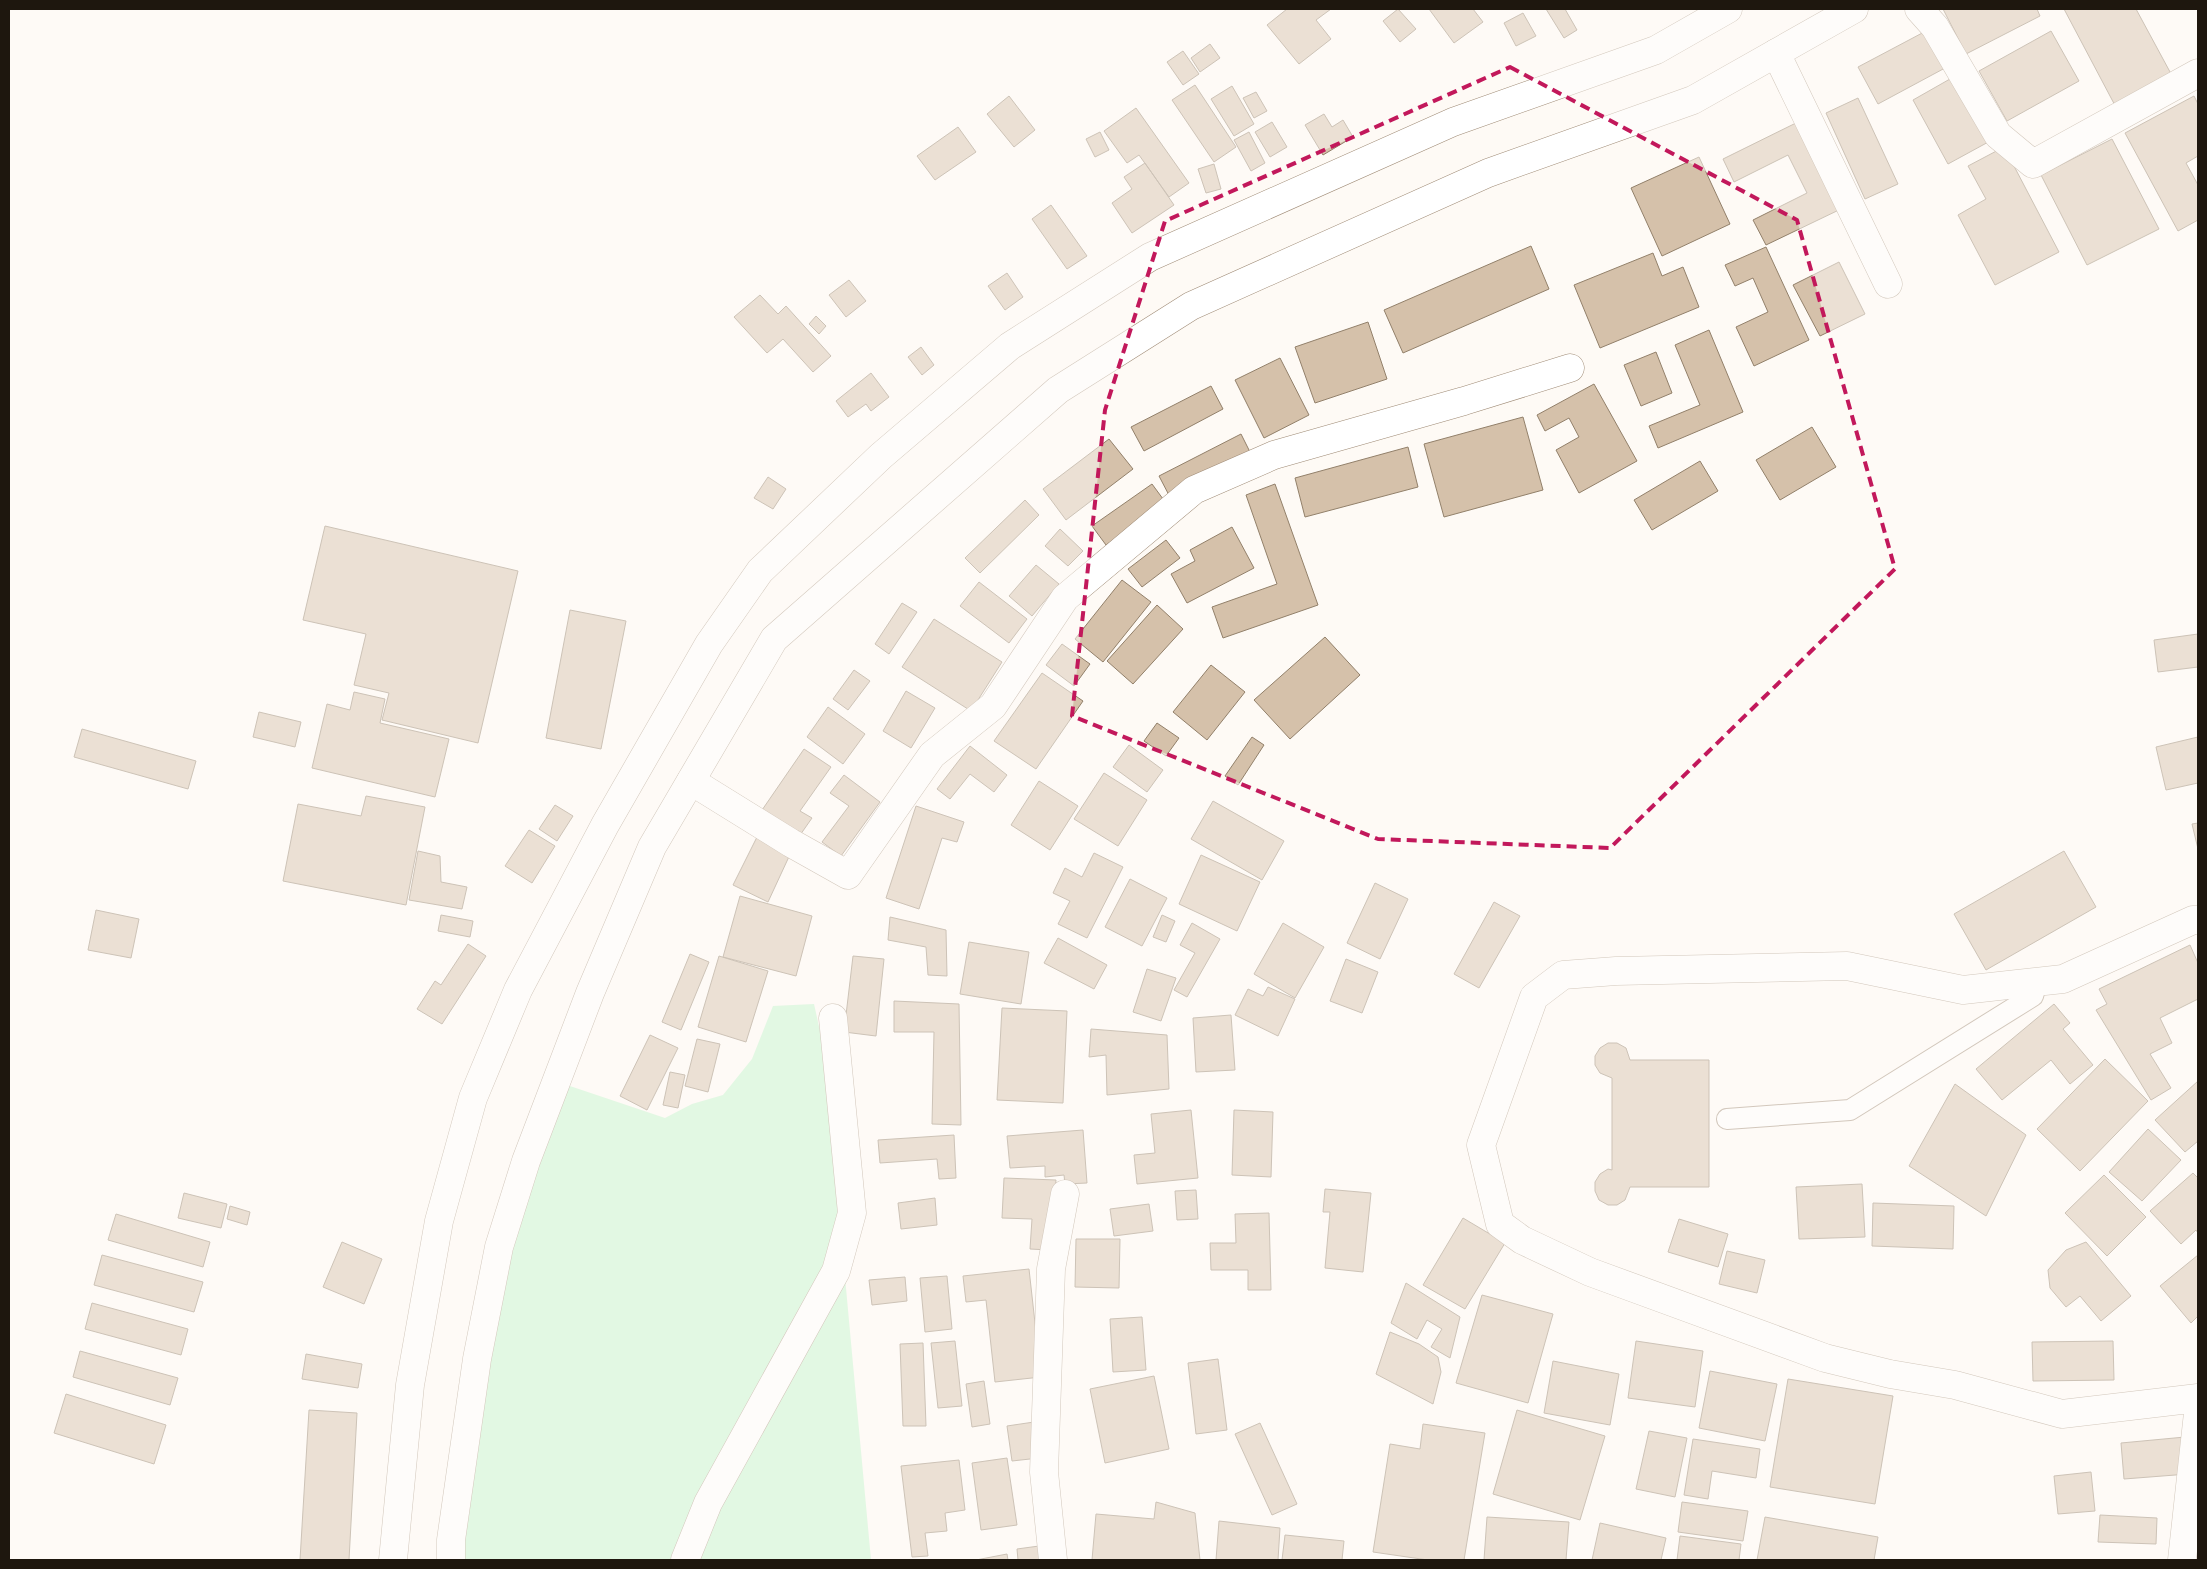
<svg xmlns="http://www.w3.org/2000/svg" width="2207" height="1569" font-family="'Titillium Web',sans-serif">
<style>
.green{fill:#c2f5cc}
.building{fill:#d5c1aa;stroke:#92806a}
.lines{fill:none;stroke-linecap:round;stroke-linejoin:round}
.service-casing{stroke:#9f8b76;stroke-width:22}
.minor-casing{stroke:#9f8b76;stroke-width:29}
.secondary-casing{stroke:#9f8b76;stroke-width:29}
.service{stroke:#fff;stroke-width:20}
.minor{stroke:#fff;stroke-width:28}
.secondary{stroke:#fff;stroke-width:28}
.marked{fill:none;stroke:#c2185b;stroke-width:4;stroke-dasharray:10 6;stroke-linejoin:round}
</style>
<rect width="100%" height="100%" fill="#fefaf5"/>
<!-- green -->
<path class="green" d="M814 1004 824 1049 871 1560H451L477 1359 555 1081 665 1118 692 1104 723 1095 752 1059 773 1006Z"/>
<!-- building -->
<path class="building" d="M1287 9H1331L1316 20 1331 39 1299 64 1267 25Z
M1398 9 1416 29 1400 42 1383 21Z
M1429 9H1473L1483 22 1454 43Z
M1546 9H1565L1577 30 1564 38Z
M1943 9H2037L2040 16 1966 54Z
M2064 9H2136L2176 83 2119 113Z
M1523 13 1536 36 1516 46 1504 23Z
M1926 31 1945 68 1878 104 1858 67Z
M2051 31 2079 81 2007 121 1979 71Z
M1210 44 1220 58 1200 72 1191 58Z
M1183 51 1199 74 1183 85 1167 62Z
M1957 75 1992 140 1948 164 1913 100Z
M1195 85 1236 147 1214 162 1172 100Z
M1232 86 1254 124 1234 136 1211 99Z
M1256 92 1267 111 1254 118 1243 98Z
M1009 96 1035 130 1014 147 987 114Z
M2194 96 2198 104V156L2186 163 2198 185V220L2178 231 2125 133Z
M1858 98 1898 184 1865 199 1826 113Z
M1136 108 1189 183 1169 197 1139 155 1127 163 1104 131Z
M1324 114 1332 127 1343 120 1353 137 1323 155 1305 125Z
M1800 121 1843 208 1766 245 1753 220 1807 193 1788 155 1734 182 1723 159Z
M1272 122 1287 147 1270 157 1255 132Z
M958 127 976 152 935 180 917 156Z
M1100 132 1109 150 1095 157 1086 139Z
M1249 132 1265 163 1251 171 1234 140Z
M2112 139 2159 229 2087 265 2041 175Z
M2004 147 2059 252 1995 285 1958 215 1986 199 1968 166Z
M1699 157 1730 224 1662 256 1631 188Z
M1145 163 1174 205 1132 233 1112 203 1132 189 1124 177Z
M1214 164 1221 189 1206 193 1198 169Z
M1051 205 1087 256 1067 269 1032 219Z
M1531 246 1549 289 1403 353 1384 310Z
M1766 247 1809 340 1754 366 1736 327 1768 312 1753 278 1735 286 1725 265Z
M1653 253 1662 276 1683 267 1699 307 1600 348 1574 285Z
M1839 262 1865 314 1820 336 1793 285Z
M1007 273 1023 297 1005 310 988 286Z
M849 280 866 301 846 317 829 295Z
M760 295 778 314 786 306 831 356 813 372 783 339 767 353 734 317Z
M816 316 826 326 819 334 809 324Z
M1368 322 1387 379 1315 403 1295 347Z
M1709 330 1743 412 1658 448 1649 426 1700 405 1675 345Z
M921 347 934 365 922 375 908 357Z
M1656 352 1672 393 1641 406 1624 365Z
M1280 358 1309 415 1264 438 1235 380Z
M871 373 889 397 871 411 866 404 848 417 836 401Z
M1594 384 1637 461 1579 493 1556 450 1579 437 1569 418 1545 431 1537 415Z
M1211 386 1223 409 1144 451 1131 427Z
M1523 417 1543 490 1444 517 1424 444Z
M1812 427 1836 467 1780 500 1756 460Z
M1241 434 1253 458 1171 499 1159 476Z
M1109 439 1133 469 1066 520 1043 489Z
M1408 447 1418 487 1305 517 1295 478Z
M1700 461 1718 491 1652 530 1634 500Z
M768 477 786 489 773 509 754 498Z
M1152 484 1166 503 1106 545 1092 526Z
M1275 484 1318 605 1223 638 1212 607 1277 584 1246 495Z
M1025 500 1039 515 980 573 965 558Z
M325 526 518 571 478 743 382 720 389 693 354 685 366 634 303 620Z
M1232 527 1254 568 1187 603 1171 574 1195 561 1190 550Z
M1060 529 1083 551 1068 566 1045 546Z
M1166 540 1180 558 1142 587 1128 569Z
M1036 565 1059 584 1032 616 1009 596Z
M1122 580 1151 602 1103 662 1075 639Z
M979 582 1027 619 1009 643 960 606Z
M902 603 917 612 889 654 875 644Z
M1157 605 1183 629 1133 684 1107 661Z
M570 610 626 621 601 749 546 738Z
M934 619 1002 662 971 711 902 667Z
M2198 634V667L2158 672 2154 640Z
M1325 637 1360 675 1290 739 1254 700Z
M1062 644 1090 664 1074 686 1046 665Z
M1211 665 1245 692 1207 740 1173 712Z
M854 670 870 681 848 710 833 699Z
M1042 673 1083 701 1036 769 994 741Z
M906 691 935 708 911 748 883 731Z
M354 692 385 699 380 723 449 739 435 797 312 768 327 704 350 710Z
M828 707 865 734 843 764 807 737Z
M259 712 301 722 295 747 253 737Z
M1157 723 1179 738 1166 756 1144 741Z
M82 729 196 761 188 789 74 757Z
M1252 737 1264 745 1238 785 1225 776Z
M2198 737V783L2166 790 2156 747Z
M1129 745 1163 770 1147 792 1113 767Z
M970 746 1007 775 994 792 970 774 950 799 937 789Z
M804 749 831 767 800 811 812 818 798 838 760 813Z
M1104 773 1147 800 1118 846 1074 819Z
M844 775 880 802 841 856 822 842 849 806 830 793Z
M1039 781 1078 806 1050 850 1011 825Z
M366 796 425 807 406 905 283 881 298 804 361 816Z
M1213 801 1284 841 1262 880 1191 839Z
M555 805 573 816 557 841 539 829Z
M916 806 964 822 957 842 942 838 919 909 886 898Z
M2198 823V849L2192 824Z
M529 830 555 846 532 883 505 866Z
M759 833 793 848 768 902 733 885Z
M418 851 440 856 441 882 467 887 462 909 409 900Z
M2064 851 2096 907 1986 970 1954 914Z
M1094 853 1123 867 1087 938 1058 924 1070 901 1053 893 1065 868 1082 877Z
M1201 855 1260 882 1237 931 1179 904Z
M1130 879 1167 898 1142 946 1105 927Z
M1375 883 1408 899 1380 959 1347 943Z
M740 896 812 916 796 976 723 957Z
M1494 902 1520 916 1479 988 1454 974Z
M96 910 139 919 131 958 88 950Z
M441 915 473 921 470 937 438 931Z
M1162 915 1175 921 1166 942 1153 937Z
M890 917 946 930 947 976 928 975 926 947 888 940Z
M1192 923 1220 939 1187 997 1174 990 1195 953 1180 945Z
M1283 923 1324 947 1295 998 1254 974Z
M1058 938 1107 965 1094 989 1044 963Z
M969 942 1029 952 1021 1004 960 994Z
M468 944 486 956 442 1024 417 1009 435 981 441 985Z
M2190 945 2198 963V999L2160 1018 2172 1043 2150 1054 2171 1088 2151 1100 2096 1010 2107 1004 2099 989Z
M690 954 709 962 681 1030 662 1022Z
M719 956 768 971 746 1042 698 1027Z
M853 956 884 959 876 1036 844 1032Z
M1346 959 1378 972 1362 1013 1330 1001Z
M1147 969 1176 978 1161 1021 1133 1012Z
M1268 987 1295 999 1278 1036 1235 1015 1248 989 1263 996Z
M894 1001 959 1004 961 1125 932 1124 934 1032H894Z
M2054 1004 2070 1023 2063 1029 2093 1065 2070 1084 2051 1060 2002 1100 1976 1069Z
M1002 1008 1067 1011 1063 1103 997 1100Z
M1231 1015 1235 1070 1196 1072 1193 1018Z
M1091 1029 1167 1035 1169 1089 1107 1095 1106 1055 1089 1057Z
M650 1035 678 1048 647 1110 620 1096Z
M697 1039 720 1044 708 1092 685 1086Z
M1608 1043H1617L1626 1048 1630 1060H1709V1187H1630L1625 1200 1617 1205H1608L1599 1200 1595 1191V1182L1600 1174 1608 1169 1612 1170V1078L1600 1073 1595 1065V1056L1600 1048Z
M2105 1059 2148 1101 2080 1171 2037 1129Z
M670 1072 685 1075 678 1108 663 1105Z
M2198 1081V1141L2185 1152 2155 1120Z
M1955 1084 2026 1135 1986 1216 1909 1166Z
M1191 1110 1198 1178 1137 1184 1134 1155 1155 1153 1151 1114Z
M1234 1110 1273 1112 1271 1177 1232 1175Z
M2148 1129 2181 1160 2142 1201 2109 1172Z
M1083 1130 1087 1183 1065 1184 1064 1175 1045 1177V1166L1010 1168 1007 1136Z
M954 1135 956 1178 939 1179 937 1159 880 1163 878 1140Z
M2193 1173 2198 1178V1233L2196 1230 2181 1244 2150 1211Z
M2104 1175 2146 1217 2107 1256 2065 1213Z
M1004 1178 1056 1180 1049 1250 1030 1249 1032 1219 1002 1218Z
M1862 1184 1865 1237 1799 1239 1796 1187Z
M1325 1189 1371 1193 1363 1272 1325 1268 1330 1212H1323Z
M1196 1190 1198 1219 1177 1220 1175 1191Z
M184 1193 227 1204 221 1228 178 1218Z
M935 1198 937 1225 901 1229 898 1203Z
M1873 1203 1954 1206 1953 1249 1872 1246Z
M1149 1204 1153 1231 1114 1236 1110 1209Z
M230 1206 250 1212 247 1225 227 1219Z
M1269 1213 1271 1290H1248V1270H1211L1210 1243H1236L1235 1214Z
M116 1214 210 1242 203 1267 108 1240Z
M1463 1218 1505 1243 1465 1309 1423 1285Z
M1679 1219 1728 1234 1718 1267 1668 1252Z
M1076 1239H1120L1119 1288 1075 1287Z
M342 1242 382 1259 364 1304 323 1287Z
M2086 1242 2131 1296 2101 1321 2080 1296 2066 1307 2050 1288 2048 1270 2066 1250Z
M1727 1251 1765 1260 1757 1293 1719 1284Z
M102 1255 203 1282 194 1312 94 1285Z
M2198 1255V1316L2191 1323 2160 1286Z
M1029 1269 1041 1377 995 1382 986 1300 966 1302 963 1276Z
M947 1276 952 1329 925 1332 920 1278Z
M905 1277 907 1301 872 1305 869 1280Z
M1406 1283 1460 1317 1450 1358 1431 1347 1442 1329 1427 1320 1417 1339 1391 1323Z
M1482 1295 1553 1314 1528 1403 1456 1383Z
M92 1303 188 1329 181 1355 85 1329Z
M1142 1317 1146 1370 1113 1372 1110 1319Z
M1390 1332 1419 1344 1438 1357 1441 1372 1433 1404 1376 1374Z
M955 1341 962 1406 938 1408 931 1343Z
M1636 1341 1703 1351 1695 1407 1628 1398Z
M2113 1341 2114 1380 2033 1381 2032 1342Z
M923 1343 926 1426H903L900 1344Z
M80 1351 178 1378 170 1405 73 1377Z
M306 1354 362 1364 358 1388 302 1379Z
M1218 1359 1227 1430 1196 1434 1188 1363Z
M1553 1361 1619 1374 1610 1425 1544 1413Z
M1710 1371 1777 1384 1765 1441 1699 1428Z
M1154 1376 1169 1449 1105 1463 1090 1389Z
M1788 1379 1893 1396 1875 1504 1770 1487Z
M984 1381 990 1424 972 1427 966 1384Z
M66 1394 166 1425 154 1464 54 1433Z
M309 1410 357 1413 349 1560H300Z
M1517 1410 1605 1436 1580 1520 1493 1494Z
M1034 1422 1039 1458 1012 1461 1007 1426Z
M1260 1423 1297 1504 1272 1515 1235 1434Z
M1423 1424 1485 1433 1464 1560H1428L1373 1552 1390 1444 1420 1449Z
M1649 1431 1687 1438 1675 1497 1636 1489Z
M2185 1437 2188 1474 2124 1479 2121 1443Z
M1693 1439 1760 1449 1756 1478 1712 1471 1708 1499 1684 1495Z
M1007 1458 1017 1525 981 1530 972 1463Z
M959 1460 965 1510 945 1513 947 1531 925 1533 928 1556 912 1557 901 1466Z
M2091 1472 2095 1511 2058 1514 2054 1476Z
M1156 1502 1195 1513 1200 1560H1092L1096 1514 1154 1519Z
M1682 1502 1748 1511 1743 1541 1678 1532Z
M2100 1515 2157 1518 2156 1544 2098 1542Z
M1487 1517 1569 1522 1566 1560H1484Z
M1765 1517 1878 1537 1874 1560H1757Z
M1219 1521 1280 1528 1278 1560H1216Z
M1600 1523 1666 1538 1661 1560H1592Z
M1285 1535 1344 1541 1342 1560H1282Z
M1680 1536 1741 1544 1739 1560H1677Z
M1039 1546 1041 1560H1018L1017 1549Z
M1007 1554 1008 1560H976Z"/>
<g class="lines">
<defs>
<path id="service" d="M1727 1119 1850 1110 2033 996 2037 982"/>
<path id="minor" d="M1919 9 1935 27 1998 135 2033 164 2198 73
M1776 53 1888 284
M691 781 791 843 848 875 932 755 993 706 1065 598 1194 490 1274 455 1464 401 1570 368
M2198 920H2193L2063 979 1963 990 1847 966 1616 971 1563 975 1534 997 1481 1145 1500 1224 1522 1240 1590 1272 1825 1358 1890 1374 1955 1385 2062 1414 2198 1398
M685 1560 708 1503 836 1271 852 1213 833 1018
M1053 1560 1044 1472 1051 1269 1065 1194
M2182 1560 2198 1413"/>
<path id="secondary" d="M393 1560 410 1385 439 1221 473 1098 518 990 605 825 709 644 760 571 881 456 1010 346 1150 257 1453 122 1656 50 1728 9
M451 1560V1540L477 1359 499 1247 526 1161 590 993 652 847 774 639 1058 390 1191 306 1488 173 1693 100 1854 9"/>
</defs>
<!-- service casing -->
<use href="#service" class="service-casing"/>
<!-- minor casing -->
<use href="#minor" class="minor-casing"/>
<!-- secondary casing -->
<use href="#secondary" class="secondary-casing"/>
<!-- service -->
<use href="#service" class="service"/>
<!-- minor -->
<use href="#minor" class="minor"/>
<!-- secondary -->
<use href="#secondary" class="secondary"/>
</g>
<!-- marked area -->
<path d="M0 0H2207V1569H0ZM1510 67 1797 220 1895 569 1610 848 1378 839 1072 716 1105 410 1165 221Z" fill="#fefaf5" fill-opacity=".55" fill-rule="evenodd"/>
<path class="marked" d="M1510 67 1797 220 1895 569 1610 848 1378 839 1072 716 1105 410 1165 221Z"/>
<!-- border -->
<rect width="2207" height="1569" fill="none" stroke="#1e170e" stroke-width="20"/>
</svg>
